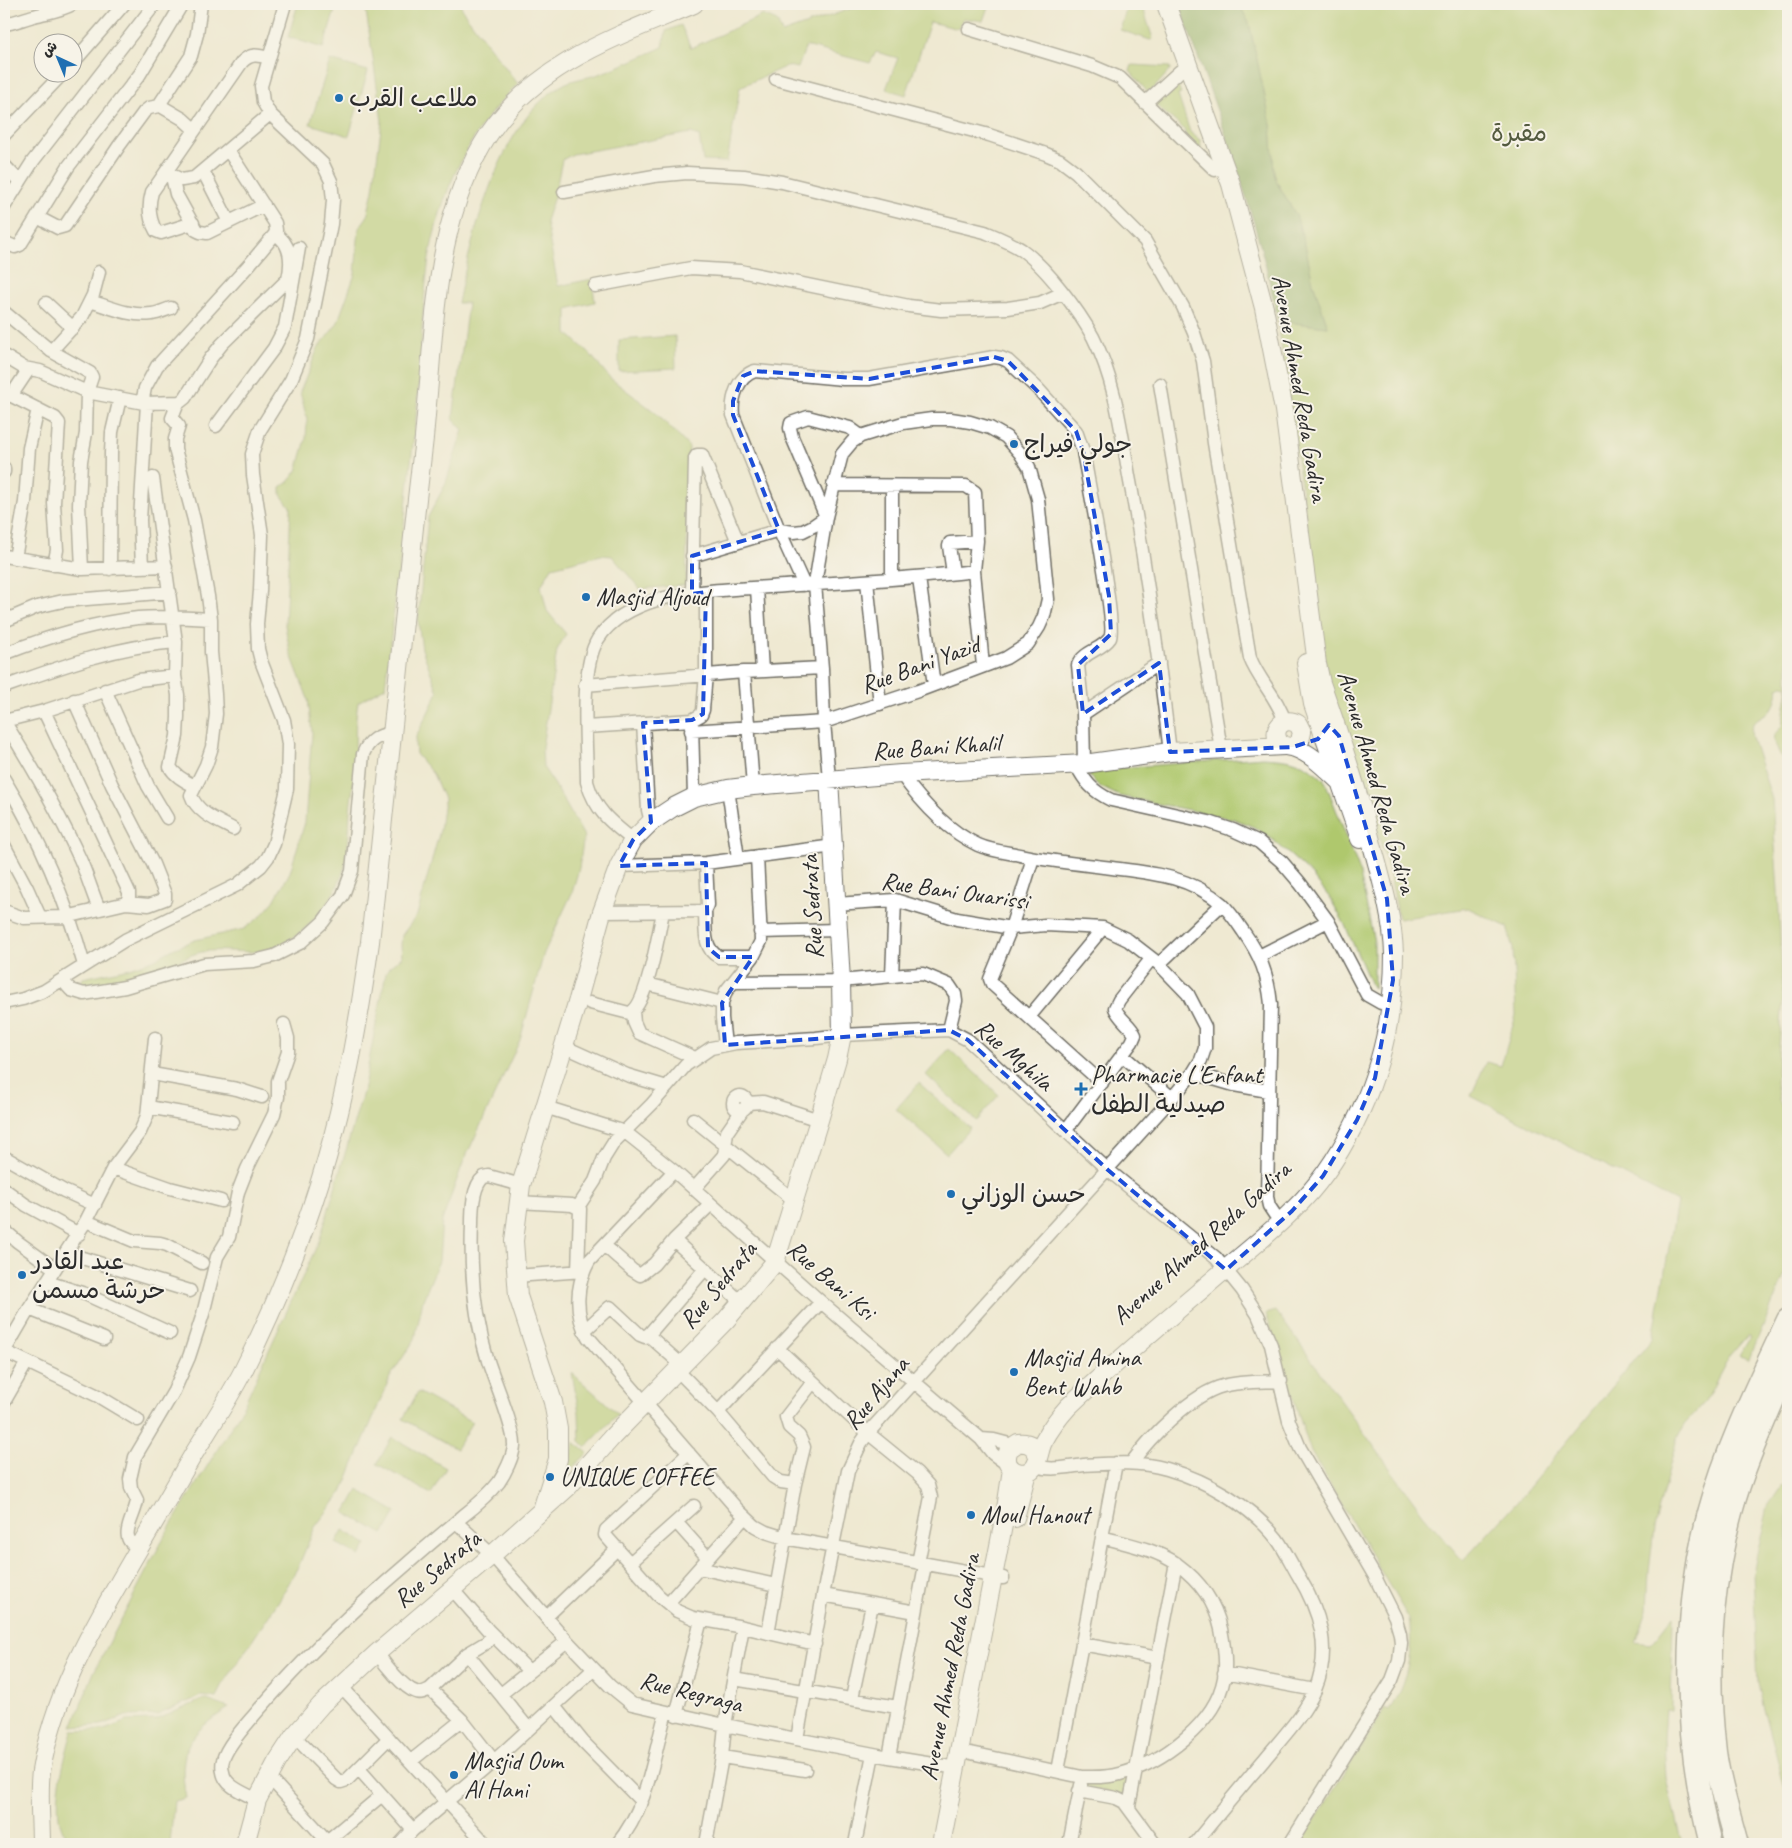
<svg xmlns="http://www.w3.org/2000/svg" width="1792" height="1848" font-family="Caveat,'Playpen Sans Arabic',sans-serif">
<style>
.green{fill:#afc86d;stroke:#6d7a4c}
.forest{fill:#8bac60;stroke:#5b6c46}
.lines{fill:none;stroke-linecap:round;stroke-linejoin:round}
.street-casing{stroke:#706e65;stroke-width:15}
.secondary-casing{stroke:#706e65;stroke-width:20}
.highway-casing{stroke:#706e65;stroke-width:25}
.street{stroke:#fff;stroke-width:12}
.secondary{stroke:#fff;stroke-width:18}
.highway{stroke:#fff;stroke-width:22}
.marked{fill:none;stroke:#1d4ed8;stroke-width:4;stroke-dasharray:10 6;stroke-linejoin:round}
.poi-dot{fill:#1f6fb2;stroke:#f7f3e8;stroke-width:2}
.labels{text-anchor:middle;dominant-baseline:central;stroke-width:4;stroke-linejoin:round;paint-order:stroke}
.poi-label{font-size:25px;fill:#2b2b2b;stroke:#f7f3e8;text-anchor:start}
.park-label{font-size:25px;fill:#535a3f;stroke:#f7f3e8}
.street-label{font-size:25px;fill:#2b2b2b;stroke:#f7f3e8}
</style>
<rect width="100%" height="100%" fill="#f7f3e8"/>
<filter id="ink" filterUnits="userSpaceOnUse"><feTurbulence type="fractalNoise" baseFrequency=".02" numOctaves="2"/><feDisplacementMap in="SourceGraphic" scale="10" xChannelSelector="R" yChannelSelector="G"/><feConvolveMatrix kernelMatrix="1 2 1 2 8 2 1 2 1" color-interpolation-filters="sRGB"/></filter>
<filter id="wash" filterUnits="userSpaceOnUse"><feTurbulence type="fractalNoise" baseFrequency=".0096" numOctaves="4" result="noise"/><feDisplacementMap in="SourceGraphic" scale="20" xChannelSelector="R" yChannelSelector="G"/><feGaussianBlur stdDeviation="1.12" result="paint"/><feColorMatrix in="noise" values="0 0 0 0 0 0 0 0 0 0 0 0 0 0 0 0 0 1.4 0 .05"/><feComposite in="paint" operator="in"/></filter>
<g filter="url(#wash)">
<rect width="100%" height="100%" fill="#efe9d2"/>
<!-- green -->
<path class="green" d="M298 4H337L323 48 288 37Z
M365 4H460L465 14 518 84C469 129 440 195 429 259 421 311 421 365 416 417 406 507 396 597 385 687L358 702C354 725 356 747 355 770 354 784 351 798 350 811 349 828 349 845 346 861 339 898 301 944 263 951 243 954 222 948 202 952 186 955 172 966 157 971 132 979 105 983 79 987L83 978 130 968 153 960 173 949 195 940 244 929 260 917 274 901 290 872 305 822 312 733 308 699 290 652 285 625 291 508 281 495V487L288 482 297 471 306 439 307 419 300 392 318 348 337 324 355 274 359 228 367 217 373 190 382 121Z
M864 4H989L983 21 963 18 959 29 930 22 906 95 886 89 898 58 876 52 870 63 806 46 798 68 787 66 740 87 727 162 703 161 699 136 691 133 573 154 562 160 555 194 546 221 558 286 592 279 595 302 567 309V333L590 354 610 378 656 413 689 447 686 585 640 589 612 556 601 555 552 567 541 586 547 611 566 634 557 650 542 748 543 767 555 785 584 836 579 868 572 893 544 953 520 1040 463 1163 446 1210 442 1221 439 1261 423 1300 415 1339 390 1377 342 1492 315 1527 299 1565 280 1599 222 1686 217 1698 201 1696 157 1715 126 1716 101 1725 72 1727 94 1672 165 1535 241 1411 320 1239 363 1092 386 973 389 967 402 957 401 945 402 935 417 915 440 830 444 799 433 774 416 754 415 743 416 737 438 692 422 649 418 621 428 517 445 485 463 430 453 419 468 303H458C472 236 500 116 566 83 575 79 586 78 596 75 619 67 641 57 663 47L666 31 681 25 691 48 763 15 777 21 782 33Z
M1239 4H1788V771L1773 740 1774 735 1782 726 1788 686 1782 685 1778 688C1777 694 1777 701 1773 707 1763 720 1748 716 1752 738L1772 799 1778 891 1783 1000 1776 1082 1779 1100 1788 1121V1267L1749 1359 1739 1356 1750 1338 1748 1335 1729 1357 1705 1402 1684 1425 1677 1438 1654 1528 1649 1572 1647 1610 1636 1642 1650 1644C1659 1635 1665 1625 1673 1616L1671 1710H1666L1664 1739 1666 1779 1682 1844H1300L1385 1709 1389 1711C1406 1681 1414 1654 1409 1619L1311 1452 1266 1314 1276 1311 1423 1514 1463 1561 1517 1502 1653 1338 1677 1202 1471 1096 1486 1062 1501 1066 1516 1015 1513 949 1507 927 1468 908 1399 919 1389 871 1361 775 1329 683 1316 610 1306 521 1278 321 1328 327 1313 283 1306 249 1296 215 1277 182 1274 173 1271 125 1249 23Z
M1127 6 1141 8 1144 11 1153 39 1150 40 1120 30Z
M330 60 368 71 349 136 310 124Z
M1132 65 1170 67V70L1149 94 1130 71Z
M1177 82 1181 94 1178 95 1190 132 1200 140 1201 147 1197 148 1187 140 1184 129 1153 103Z
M675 336 676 368 619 371V340Z
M1263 757C1291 759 1304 760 1325 781L1359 869 1374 942V988L1372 987 1344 923 1330 898 1309 872 1272 839 1254 827 1234 819 1119 796 1099 786 1088 775 1091 774V770Z
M949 1049 999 1095 976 1121 926 1075Z
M919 1083 970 1128 947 1154 896 1109Z
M572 1373 618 1414 586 1447 580 1441 579 1413Z
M418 1392 472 1422 456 1449 403 1419Z
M392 1437 446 1468 431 1494 377 1464Z
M574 1442 588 1453 569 1471Z
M1788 1477V1800L1758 1685 1753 1573 1768 1506Z
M358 1490 396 1512 383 1534 345 1513Z
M343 1530 367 1544 360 1556 336 1543Z
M204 1699 229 1708C189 1732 177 1750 186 1798L174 1801 170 1844H69C66 1838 62 1830 60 1823 54 1793 65 1759 72 1731L104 1730 127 1721 156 1720Z
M1128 1778 1130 1779 1126 1795 1086 1788 1088 1780Z"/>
<!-- forest -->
<path class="forest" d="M1179 4H1239L1249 23 1271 125 1274 173 1277 183 1296 215 1306 249 1313 283 1328 327 1278 321C1257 212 1216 109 1179 4Z"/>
</g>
<g filter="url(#ink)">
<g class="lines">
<defs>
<path id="street" d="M4 24C15 23 24 18 34 16 48 12 60 11 73 4
M969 29 1092 66 1120 78 1215 170
M72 64 124 4
M776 79 989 135 1046 154 1060 160 1076 172 1145 241 1183 307 1194 333 1203 361 1214 443 1250 658C1259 681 1278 698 1285 722
M1145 103 1180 71
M195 130 183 119 159 105 191 56 197 34 201 4
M4 135 64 72
M4 165 20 182
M203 171 229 222
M167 173 182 180 194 178 270 114
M172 177 176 194 196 230 200 232 207 233 264 205
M564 192 654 176 687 173 744 176 782 182 985 232C997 237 1010 242 1022 250 1046 267 1079 311 1093 337 1115 380 1121 429 1129 476 1146 567 1159 660 1170 752
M4 207 33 161 155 4
M37 217 58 228 65 226 119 146 144 112 149 108 159 106
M193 223 161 233 156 231C149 219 148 206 152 192L242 62C251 53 258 55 269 58
M4 242 15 247 20 245 68 167 140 74 182 4
M595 286 691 268 740 271 909 306 941 310 1008 308 1040 303 1063 293
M90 301C109 307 132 317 152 314 159 313 165 310 171 308
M46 303 73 328
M4 312 51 351 90 373 92 377 87 392 144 403 180 402 185 398 210 359 222 344 288 279C292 262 291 243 275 234
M51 351 82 317 93 295 99 272
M4 356 24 368 40 371 87 392 86 433 81 461 79 505 82 569
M1160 384 1221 749
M4 392 55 418 59 423 54 503 57 550 54 565
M11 396 29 369
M142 403 145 388 157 366 249 265 275 234 276 230 275 223 228 150
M178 403 172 418 179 426 175 439V449L194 520 208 596 211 619V652L215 694 216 714 212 747 206 765 191 795C197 813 218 821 233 829
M216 426 274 348 285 327 299 248
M4 468V472
M153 478 176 642 175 676 178 695V717L177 736 170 767C175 776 186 782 195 786
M833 485 966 486 975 492 977 541 974 571 983 666
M892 486V579
M4 556 82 569 166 566
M692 556 779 530 794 532 803 531 813 526 826 517 792 437 790 428 791 423 808 417 850 428 861 436
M15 558 25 502 29 448 38 409
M142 567 140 520 147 403
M110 569 111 453 112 432 120 398
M953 573 949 546 950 543 977 541
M919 578 934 685
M867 581 880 704
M804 585 779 530 733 415C731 398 738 376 755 371L843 379H869L994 357 1001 358 1008 361 1038 389 1076 431 1083 451C1087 476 1117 625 1110 638 1102 650 1084 651 1078 665L1083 714 1084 764
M757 588 762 671
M692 594 695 458 697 455H702L738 542
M4 621 37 607 63 601 170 592
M4 654C47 637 91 623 138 618 162 616 187 618 211 619
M744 672 753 786
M585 685 744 672 822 668
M4 687C60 667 117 646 176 642
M105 690 148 786 167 818
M44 711 129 892V897L126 903
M1083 714 1159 663
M4 721C32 766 58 811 80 859 87 875 92 892 99 909
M4 721 44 711 138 680 175 676
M643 723 648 810 651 822
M692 725 694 797
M586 727 692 720 701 715 703 710 706 674V592
M691 731 824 722 918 691 1006 658 1028 644 1039 627 1044 616 1048 599 1038 499 1029 467 1020 453 1006 437 990 428 970 422 951 419H932L903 423 861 436 852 442 842 454 826 517 815 584 822 668 824 722 829 779
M1075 763C1085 782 1092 791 1111 800L1209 822 1233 830 1259 842 1282 862 1300 883 1328 921 1367 995 1381 1003
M901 774C921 802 946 830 978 845 989 850 1003 852 1015 854 1047 861 1080 864 1112 868 1152 873 1190 876 1222 904 1230 912 1237 922 1243 931 1260 955 1268 974 1271 1004L1267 1197 1269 1206 1275 1215
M4 779C39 837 66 899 84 965
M728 789 738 858
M633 840C610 822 595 810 587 782 587 745 579 670 598 639 612 617 636 606 660 599 701 589 744 589 785 586 848 582 911 579 974 571
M4 845 27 888 40 917
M1033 858 1011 928 990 979 992 984 1102 1083
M619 866 706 863 834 846
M4 911 24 918 66 917 126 903 149 905 165 899V894L153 864 112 785 74 700
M705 911C706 926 702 949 719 957H753
M602 912 705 911 708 905 706 863
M760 932 838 930
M1259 956 1328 921
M1159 964 1222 904
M892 976 895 900
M62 980 71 990 84 994 125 987 204 964 254 961 274 956 300 943 323 922 343 895 352 871 363 754C369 739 378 736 393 732
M733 982 841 981 903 975 923 974 949 985 955 994 956 1001 949 1030
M647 984 722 1003
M4 1003 23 999 44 991 125 940 237 885 261 866 268 857 274 844 287 789 288 744 284 720 261 661 258 649 257 624 260 591 262 535 253 475 252 454 260 430 291 380 308 339 331 224 333 200 331 181 323 164 270 114 263 102 261 86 285 4
M590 1003 629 1013C647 1008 659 930 663 912
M633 1012 634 1022 639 1033 695 1058
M1029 1017 1103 928
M725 1045 722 1018V1003L726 991 753 957 761 941 757 856
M563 1046 627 1075 667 1087
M1122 1055 1172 1098
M1193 1073 1234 1085 1268 1091
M152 1074 237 1089 262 1097
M733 1103a7 7 0 1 1 14 0a7 7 0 1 1-14 0Z
M747 1103 763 1102 819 1120
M148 1107 233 1122
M545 1107 625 1132 674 1171 821 1302 981 1439 993 1454 1008 1465
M693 1119 795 1201
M1066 1130 1132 1042 1135 1035C1130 1024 1119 1019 1115 1008L1119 1000 1151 959
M4 1157 64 1191 95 1205
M113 1168 170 1188 221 1201
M674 1171 589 1261C576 1284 574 1314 588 1337L737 1509 755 1526 766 1532 785 1538 1003 1578
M4 1189 26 1205 79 1234
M694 1189 724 1155 727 1132 743 1109
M518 1202 572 1205 580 1209 578 1272
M578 1207 595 1181 604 1158 614 1142 652 1104 686 1065 711 1048 736 1043 816 1038 842 1035 949 1030 968 1040 1108 1170 1216 1258 1242 1290 1258 1315 1271 1345 1289 1421 1300 1448 1374 1575 1395 1617 1400 1634 1401 1643 1399 1661 1392 1680 1290 1844
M86 1221 134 1241 160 1243 167 1245 202 1263
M4 1230 18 1242 55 1269
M674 1240 741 1302
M605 1246 632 1270 640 1275 654 1264 674 1240 711 1204
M66 1253 190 1291
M516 1276 583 1271
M47 1282 85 1294 170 1333
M29 1309 104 1339
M584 1331 610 1307 640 1335 645 1337 650 1333 704 1270
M648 1335 682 1365
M777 1348 868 1433 917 1473 928 1485 931 1497 918 1563
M4 1351 98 1396 138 1420
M4 1352 29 1309 86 1221 113 1168 140 1132 147 1116 155 1038
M677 1370 718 1412 773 1477 781 1482 795 1484
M4 1402 27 1362
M718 1412 821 1302
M981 1439 994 1440 1013 1445
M689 1453 606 1530 605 1535 658 1595 677 1611 693 1618 743 1627 815 1644
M1132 1462C1150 1437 1192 1394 1223 1386 1241 1381 1262 1382 1281 1381
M1035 1466C1051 1471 1068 1467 1084 1465 1113 1463 1138 1461 1167 1469 1208 1481 1250 1505 1277 1539 1285 1550 1291 1563 1298 1575 1320 1611 1332 1649 1315 1690 1305 1714 1281 1739 1264 1760 1240 1788 1217 1816 1194 1844
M456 1522 492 1555 567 1641 610 1686 632 1704 725 1725 889 1757 957 1768
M139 1547C115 1539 136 1516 137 1500L131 1488 130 1479 135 1457 174 1391 189 1357 203 1314 217 1257 229 1237 238 1192 247 1169 274 1114 278 1097V1081L288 1052V1038L284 1024
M708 1558 744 1518
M630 1563 694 1506
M699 1568 776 1585
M452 1589 488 1630 529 1671
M823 1595 916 1612
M668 1603 708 1558 676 1522
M547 1616 618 1548
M768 1633 795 1484 804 1447 799 1436 789 1427 786 1417 813 1382
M1082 1644 1158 1658
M377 1653C384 1663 403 1688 416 1692 421 1694 426 1691 430 1689L467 1654 487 1642 492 1635
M467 1654 528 1728
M1224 1673 1315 1690
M734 1679 897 1707
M341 1686 486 1844
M430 1689 462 1720 494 1761
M501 1694 567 1641
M852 1698 872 1605
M554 1706 583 1742 642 1802
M676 1715 701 1620
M294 1736 336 1779 341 1782 347 1780 389 1738
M797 1739 823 1595 848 1471 861 1443 868 1433 914 1382 1172 1098 1193 1073 1201 1060 1205 1048V1027L1188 994 1159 964 1128 940 1103 928 1046 925 1011 928 957 919 895 900 836 904
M971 1753 1082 1777C1095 1777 1107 1778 1120 1774 1162 1763 1216 1723 1224 1678 1227 1662 1224 1644 1221 1629 1215 1602 1199 1580 1177 1564 1155 1549 1127 1544 1102 1537
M722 1757 805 1770
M889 1757 925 1565
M411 1761 462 1720
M359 1769 413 1830
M1058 1771 1116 1463
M269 1777 330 1844
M1079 1791 1116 1798 1124 1802 1155 1844
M257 1800C245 1793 225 1787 223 1772 222 1769 222 1763 223 1760 227 1745 246 1725 256 1713 302 1660 353 1610 407 1564 425 1548 444 1532 463 1516 476 1506 489 1495 499 1482 505 1473 513 1457 514 1446 515 1429 494 1380 488 1361 474 1316 470 1271 472 1224 472 1211 472 1186 484 1177L489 1176 521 1185
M1129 1806 1176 1563
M327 1841 382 1795
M400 1844 413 1830 494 1761 594 1669
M617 1844C648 1807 653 1757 666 1712
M706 1844 722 1757 725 1725 743 1627
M855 1844 873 1754
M1069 1844 1081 1785"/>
<path id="secondary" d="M1306 663 1313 704 1360 839
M1293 747 1300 741 1302 732 1298 724C1283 715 1270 730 1280 744 1285 747 1289 746 1295 748 1312 754 1326 769 1339 781
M1038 1456C1035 1446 1029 1442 1018 1443L1009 1449C1007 1454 1006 1459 1008 1464 1013 1474 1027 1476 1034 1467 1039 1461 1039 1450 1043 1442 1050 1429 1058 1418 1068 1407 1117 1360 1170 1317 1221 1273 1249 1250 1277 1227 1302 1201 1327 1175 1346 1143 1361 1110 1383 1062 1394 1008 1394 954 1393 920 1383 885 1374 852 1359 795 1341 739 1321 683L1317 664 1284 410 1264 308 1231 184 1166 4
M542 1510 558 1459V1429L553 1402 518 1296 514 1241 521 1185 578 1000 602 912 619 866 633 840 651 822 672 808 694 797 728 789 753 786 901 774 1084 764 1170 752 1284 746
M1015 1518 1027 1472
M41 1844C41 1821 38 1793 41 1771 53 1699 88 1636 124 1574 147 1534 170 1494 193 1455 210 1427 228 1400 243 1371 287 1283 323 1187 344 1091 355 1042 363 992 370 942 385 794 402 647 417 499 422 460 426 421 429 382 436 297 441 207 489 134 537 63 618 36 694 4
M245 1844 257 1800 277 1762 294 1736 321 1705 377 1653 492 1555 568 1487 613 1436 726 1320 775 1262 819 1120 837 1059 842 1035 841 981 829 779
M941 1844 1005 1515 1012 1469"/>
<path id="highway" d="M1711 1844C1684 1739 1681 1619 1709 1513 1727 1446 1759 1382 1788 1320
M1737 1844C1729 1814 1719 1783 1715 1752 1704 1659 1712 1559 1744 1471 1757 1435 1773 1400 1788 1366"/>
</defs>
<!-- street casing -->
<use href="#street" class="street-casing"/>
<!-- secondary casing -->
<use href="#secondary" class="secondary-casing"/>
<!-- highway casing -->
<use href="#highway" class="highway-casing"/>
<!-- street -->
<use href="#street" class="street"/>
<!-- secondary -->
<use href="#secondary" class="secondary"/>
<!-- highway -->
<use href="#highway" class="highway"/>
</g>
</g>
<!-- marked area -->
<path d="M0 0H1792V1848H0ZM994 357 1008 361 1076 431 1083 451 1109 596 1111 634 1078 665 1083 714 1159 663 1170 752 1293 747 1318 739 1329 725 1339 736 1387 899 1393 980 1375 1078 1357 1120 1323 1176 1292 1211 1226 1270 1108 1170 968 1040 949 1030 725 1045 722 1003 753 957H719L708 948 706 863 619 866 633 840 651 822 643 723 692 720 703 714 706 592 692 594V556L779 530 733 415V401L743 376 755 371 869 379Z" fill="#efe9d2" fill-opacity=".55" fill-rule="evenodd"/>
<path class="marked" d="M994 357 1008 361 1076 431 1083 451 1109 596 1111 634 1078 665 1083 714 1159 663 1170 752 1293 747 1318 739 1329 725 1339 736 1387 899 1393 980 1375 1078 1357 1120 1323 1176 1292 1211 1226 1270 1108 1170 968 1040 949 1030 725 1045 722 1003 753 957H719L708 948 706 863 619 866 633 840 651 822 643 723 692 720 703 714 706 592 692 594V556L779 530 733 415V401L743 376 755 371 869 379Z"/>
<!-- markers -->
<g class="poi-dot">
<circle cx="339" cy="98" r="5"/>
<circle cx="1014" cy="444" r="5"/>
<circle cx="586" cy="597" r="5"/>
<path d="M1078.5 1081.5h5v5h5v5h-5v5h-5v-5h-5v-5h5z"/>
<circle cx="951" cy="1194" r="5"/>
<circle cx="22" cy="1275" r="5"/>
<circle cx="1014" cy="1372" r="5"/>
<circle cx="550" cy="1477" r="5"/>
<circle cx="971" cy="1515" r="5"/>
<circle cx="454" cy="1775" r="5"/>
</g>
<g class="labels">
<!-- poi labels -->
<g class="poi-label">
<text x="349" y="98">ملاعب القرب</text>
<text x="1024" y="444">جولي فيراج</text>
<text x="596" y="597">Masjid Aljoud</text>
<text x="1091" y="1075">Pharmacie L'Enfant<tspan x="1091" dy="29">صيدلية الطفل</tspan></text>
<text x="961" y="1194">حسن الوزاني</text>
<text x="32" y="1261">عبد القادر<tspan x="32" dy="29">حرشة مسمن</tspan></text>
<text x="1024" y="1358">Masjid Amina<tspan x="1024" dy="29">Bent Wahb</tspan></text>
<text x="560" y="1477">UNIQUE COFFEE</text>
<text x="981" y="1515">Moul Hanout</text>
<text x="464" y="1761">Masjid Oum<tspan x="464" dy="29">Al Hani</tspan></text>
</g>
<!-- park labels -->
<g class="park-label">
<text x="1519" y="133">مقبرة</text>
</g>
<!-- street labels -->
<g class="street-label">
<text transform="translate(1300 388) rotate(80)">Avenue Ahmed Reda Gadira</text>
<text transform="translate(920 665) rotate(-20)">Rue Bani Yazid</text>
<text transform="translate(936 747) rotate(-4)">Rue Bani Khalil</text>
<text transform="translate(1377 782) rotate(74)">Avenue Ahmed Reda Gadira</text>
<text transform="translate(955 891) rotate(8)">Rue Bani Ouarissi</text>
<text transform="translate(812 907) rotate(-93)">Rue Sedrata</text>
<text transform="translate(1014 1055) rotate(41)">Rue Mghila</text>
<text transform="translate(1201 1243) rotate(-42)">Avenue Ahmed Reda Gadira</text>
<text transform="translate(831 1280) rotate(41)">Rue Bani Ksi</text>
<text transform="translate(718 1285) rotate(-50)">Rue Sedrata</text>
<text transform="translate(876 1393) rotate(-50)">Rue Ajana</text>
<text transform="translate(437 1569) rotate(-40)">Rue Sedrata</text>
<text transform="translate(950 1667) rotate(-79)">Avenue Ahmed Reda Gadira</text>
<text transform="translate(691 1692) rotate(14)">Rue Regraga</text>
</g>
</g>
<!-- margin -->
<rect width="1792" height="1848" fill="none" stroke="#f7f3e8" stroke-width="20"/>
<!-- north arrow -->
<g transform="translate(58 58) rotate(316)"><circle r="24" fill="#f7f3e8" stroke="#a5a39c"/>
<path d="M0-4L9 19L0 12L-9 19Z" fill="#1f6fb2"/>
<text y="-8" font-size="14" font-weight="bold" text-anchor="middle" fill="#2b2b2b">ش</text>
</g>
</svg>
